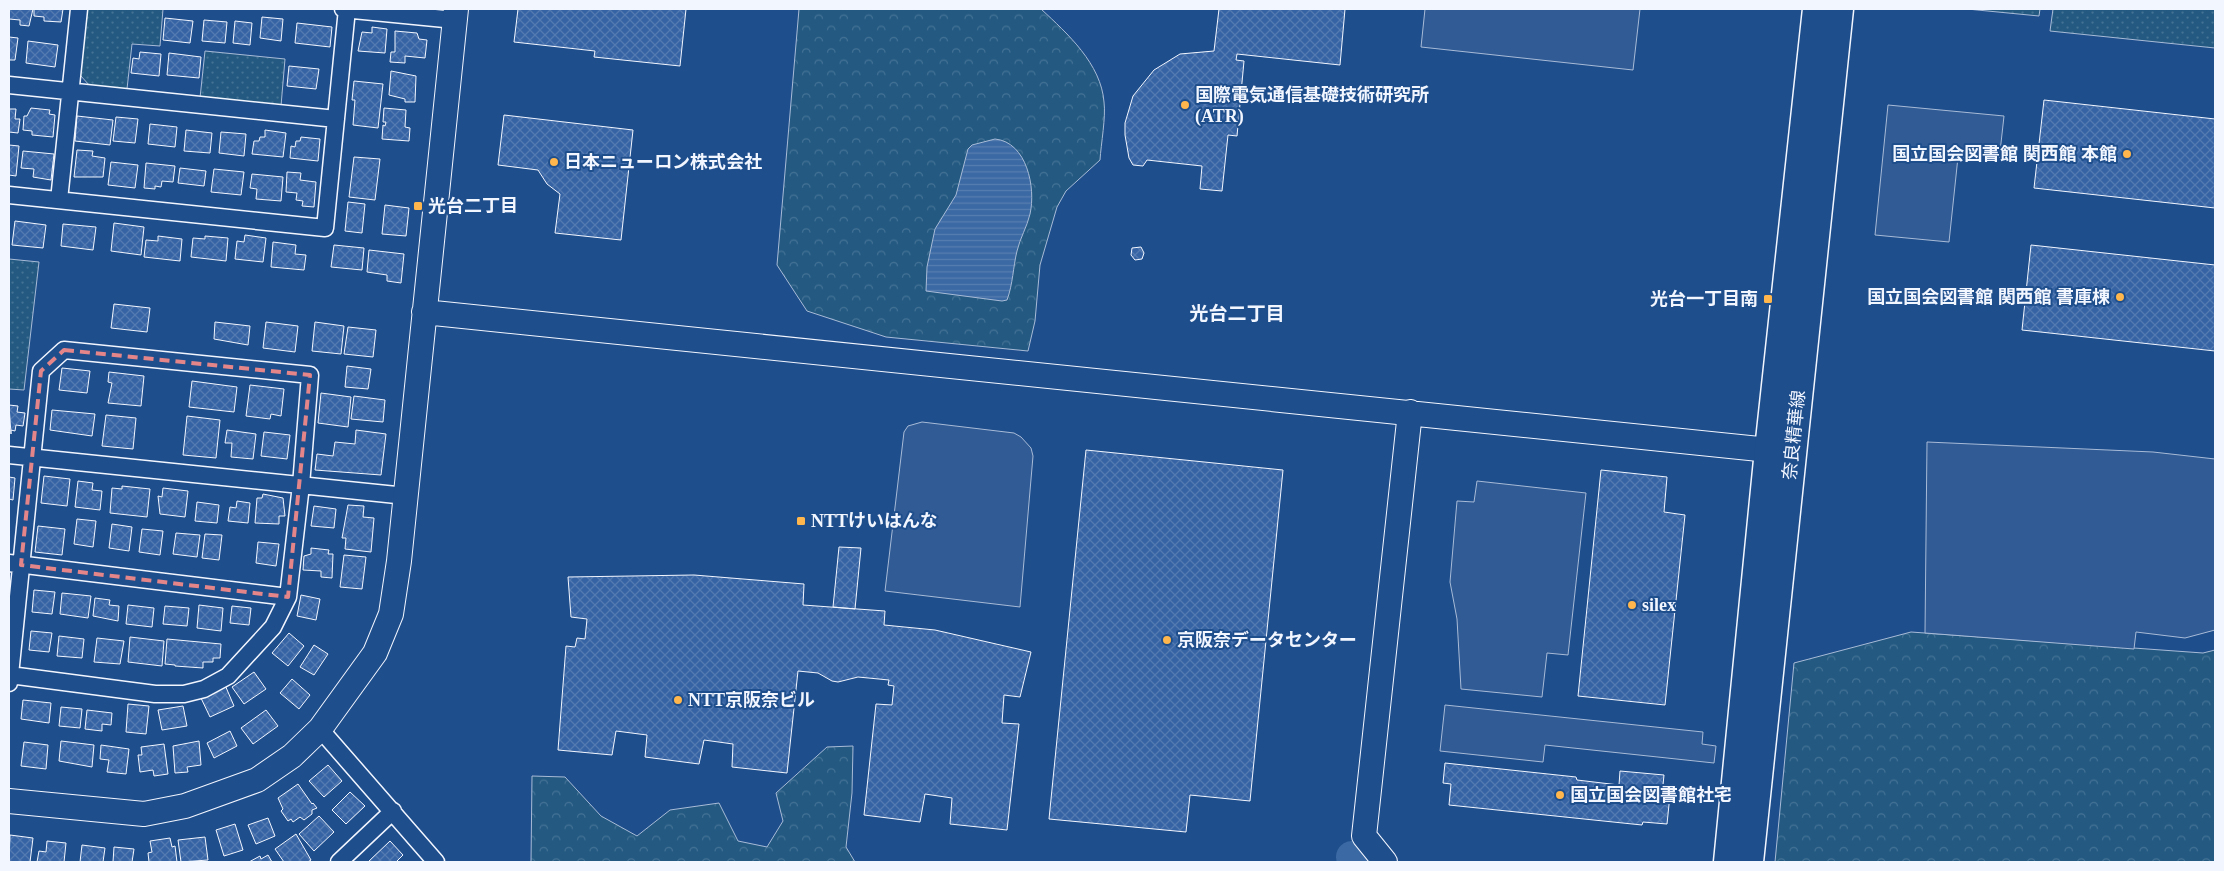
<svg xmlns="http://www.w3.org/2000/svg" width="2224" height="871" font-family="'Times New Roman','Noto Sans JP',serif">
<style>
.grass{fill:url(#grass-dots);stroke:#a8bbd7}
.forest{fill:url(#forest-crowns);stroke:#a8bbd7}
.parking{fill:#305b95;stroke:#a8bbd7}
.water{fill:url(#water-rules);stroke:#a8bbd7}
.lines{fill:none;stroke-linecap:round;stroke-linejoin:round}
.river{stroke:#3b69a3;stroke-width:32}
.building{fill:url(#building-cross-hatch);stroke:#f2f6ff}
.street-casing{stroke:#f2f6ff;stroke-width:19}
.secondary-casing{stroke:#f2f6ff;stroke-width:26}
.primary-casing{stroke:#f2f6ff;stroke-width:29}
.street{stroke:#1f4e8c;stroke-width:16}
.secondary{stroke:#1f4e8c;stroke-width:24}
.primary{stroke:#1f4e8c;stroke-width:26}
.marked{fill:none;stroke:#e38589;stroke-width:4;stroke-dasharray:10 6;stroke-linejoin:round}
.poi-dot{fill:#ffb74d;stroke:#1f4e8c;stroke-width:2}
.labels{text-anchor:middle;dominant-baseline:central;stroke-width:4;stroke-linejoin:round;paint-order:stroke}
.poi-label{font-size:18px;font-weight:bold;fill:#f2f6ff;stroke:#1f4e8c;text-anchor:start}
.street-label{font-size:18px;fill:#f2f6ff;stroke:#1f4e8c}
.neighbourhood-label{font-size:19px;font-weight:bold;fill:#f2f6ff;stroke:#1f4e8c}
</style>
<defs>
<pattern id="grass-dots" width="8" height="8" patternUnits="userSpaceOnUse" patternTransform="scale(1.25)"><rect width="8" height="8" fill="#245a82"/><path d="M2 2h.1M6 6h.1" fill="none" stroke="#447295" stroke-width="1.8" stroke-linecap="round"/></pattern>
<pattern id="forest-crowns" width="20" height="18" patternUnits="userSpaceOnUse" patternTransform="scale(1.25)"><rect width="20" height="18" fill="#245a82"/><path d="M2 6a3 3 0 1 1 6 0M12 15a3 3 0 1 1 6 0" fill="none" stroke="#447295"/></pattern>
<pattern id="water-rules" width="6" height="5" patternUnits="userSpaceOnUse" patternTransform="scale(1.25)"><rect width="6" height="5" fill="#3b69a3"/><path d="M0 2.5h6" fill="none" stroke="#587fb1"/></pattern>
<pattern id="building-cross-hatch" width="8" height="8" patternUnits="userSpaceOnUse" patternTransform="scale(1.25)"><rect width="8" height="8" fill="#3563a3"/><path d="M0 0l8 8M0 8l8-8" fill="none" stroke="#537ab1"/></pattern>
</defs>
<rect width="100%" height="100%" fill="#1f4e8c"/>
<!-- grass -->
<path class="grass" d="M86 9H163L160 46 132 44 127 89 90 86 80 75Z
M1967 9H2040L2039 16Z
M2053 9H2215V48L2050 31Z
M205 51 285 59 281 106 200 98Z
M9 259 39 262 24 390 9 389Z"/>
<!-- forest -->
<path class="forest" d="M799 9H1041C1068 34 1101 64 1104 102 1106 117 1101 144 1100 160L1066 191 1057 207 1040 265 1035 321 1028 351 886 337 807 311 777 265Z
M1911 632 2203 653 2215 650V862H1775L1794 663Z
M853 746 852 793 846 847 855 862H531L532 776 565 777 601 816 637 836 670 810 719 803 738 841 767 847 783 821 776 793 827 747Z"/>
<!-- parking -->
<path class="parking" d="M1425 9H1640L1633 70 1421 47Z
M1888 105 2004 116 1999 161 1958 157 1949 242 1875 235Z
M922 422 1014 433 1021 437 1031 448 1033 456 1020 607 885 591 904 432 908 426Z
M1927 442 2153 452 2215 459V630L2185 638 2136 632 2134 649 1925 633Z
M1477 481 1586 493 1568 655 1547 653 1542 697 1461 689 1457 619 1450 582 1457 501 1474 502Z
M1445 705 1703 732 1702 744 1716 746 1714 763 1545 745 1543 762 1440 751Z"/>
<!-- water -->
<path class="water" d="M995 139C1027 142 1036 188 1030 214 1027 227 1020 238 1017 251 1013 267 1013 284 1007 300L1002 301 926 291 927 267 935 229 956 195 968 149 972 145Z"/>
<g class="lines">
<!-- river -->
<path class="river" d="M1352 857 1355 862"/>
</g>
<!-- building -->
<path class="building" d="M9 9H33L29 26 20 25V20L9 19Z
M34 9H63L61 22 44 21V17L34 16Z
M518 9H686L680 66 594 57 595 51 514 42Z
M1219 9H1345L1340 65 1237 54 1236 60 1244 61 1237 136 1228 135 1222 191 1200 189 1202 166 1147 160 1143 166 1133 165 1129 158 1125 135V123L1133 96 1154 70 1180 54 1214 51Z
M262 17 283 19 281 41 260 38Z
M165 18 193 21 190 43 163 40Z
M204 20 227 22 225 43 202 41Z
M235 21 252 23 250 45 233 43Z
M297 23 332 27 330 47 295 43Z
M372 27 387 29 385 53 358 51 362 32 372 33Z
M395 31 417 33 419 39 427 40 425 58 405 56V63L390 62 391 52H395Z
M9 37 18 38 15 60H9Z
M28 41 58 45 55 67 26 63Z
M140 52 161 54 159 76 131 73 133 58 139 59Z
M169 53 201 57 199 78 167 75Z
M289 66 319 69 316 89 287 86Z
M391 71 416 76 415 102H405V99L389 95Z
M354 81 383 84 378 128 353 125 355 100H352Z
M2044 100 2215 119V208L2034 188Z
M31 108 50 110 49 114 55 115 53 137 32 135V131L23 130 24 116H27Z
M384 108 406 110 405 127 410 128 409 141 382 139 383 125 385 126 386 122H383Z
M9 109H16L15 119H20L18 133 9 132Z
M504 115 633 130 621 240 555 233 560 194 547 184 538 170 498 165Z
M77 116 113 120 110 145 75 141Z
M116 117 138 119 135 143 113 141Z
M150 124 177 127 175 147 148 144Z
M186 130 212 133 210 153 184 151Z
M265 130 286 133 283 157 252 154 254 141H259L260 137H265Z
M221 132 246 134 244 156 219 153Z
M301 137 320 139 318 161 290 158 291 146 295 147 296 141H300Z
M9 145 19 146 16 176 9 175Z
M77 150 93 151 92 156 105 158 103 177H74Z
M23 151 54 154 51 180 33 177 34 169 21 168Z
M354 157 380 159 375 200 349 197Z
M111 162 138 165 135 188 108 185Z
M146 163 175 166 173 182 162 181 161 187 155 186V189L144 188Z
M180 168 206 171 204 186 178 183Z
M214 169 244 172 241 195 211 192Z
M287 172 301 173 300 180 316 182 314 207 302 206 303 201 296 200 297 193 286 192Z
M252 174 283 177 281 201 256 199 257 189 250 188Z
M348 202 365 204 362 233 345 231Z
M385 205 409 208 406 236 382 234Z
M15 221 46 225 43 248 12 245Z
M114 223 144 227 141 255 111 251Z
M63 224 96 227 93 250 61 246Z
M245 235 266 238 263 262 235 259 237 241 244 242Z
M158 236 182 239 180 261 144 257 146 240 158 241Z
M205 236 228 238 226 261 191 257 193 238 205 239Z
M273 242 296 245 295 254 306 255 304 270 271 267Z
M334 245 364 248 362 270 331 267Z
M2031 245 2215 265V351L2022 330Z
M1141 247 1144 253 1142 259 1135 260 1131 255 1132 248Z
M369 250 404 254 401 283 387 281V275L367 272Z
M114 304 150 308 147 332 111 328Z
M215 322 250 326 248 345 214 339Z
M266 322 298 326 295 352 263 348Z
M315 322 344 326 341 354 312 351Z
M348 327 376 330 373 357 344 354Z
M347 366 371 369 368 389 345 387Z
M62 368 90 371 87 393 59 390Z
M109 372 144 376 141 406 108 403 112 383 108 382Z
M192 381 237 387 234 412 189 407Z
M250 385 284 389 281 416 271 414 270 419 246 416Z
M321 393 351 397 348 427 318 423Z
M354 396 385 400 383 422 351 419Z
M9 405 18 406 17 412 25 413 23 426 16 425 15 431 11 430V434Z
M52 410 95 414 92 436 50 430Z
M106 415 136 418 133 449 102 446Z
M187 416 220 420 216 458 183 455Z
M227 430 256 434 253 459 231 457 232 443H225Z
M356 430 386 434 381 475 315 470 317 454 333 456 335 442 355 444Z
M264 432 290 435 287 459 261 456Z
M1086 450 1283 470 1250 801 1190 795 1186 832 1049 819Z
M1601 470 1667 477 1664 512 1685 515 1665 705 1578 696Z
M44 476 70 479 67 506 41 503Z
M9 477 15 478 13 500 9 499Z
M78 481 93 483 92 490 102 491 100 510 75 507Z
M122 486 150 489 147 517 110 513 112 488 122 489Z
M163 488 188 491 185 517 160 514 158 496 162 497Z
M263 494 283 498 285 516H279V524L255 523 257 498H262Z
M237 501 250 503 248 523 228 521 230 507 236 508Z
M197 502 219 505 217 523 195 521Z
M348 505 364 506 363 517 374 518 371 552 345 549 346 538H342Z
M314 506 336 509 334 528 311 526Z
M77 519 96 521 93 547 74 544Z
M112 524 132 527 129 551 109 548Z
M38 526 65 529 62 555 35 552Z
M142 529 163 531 160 555 139 552Z
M176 533 200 535 197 557 173 554Z
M205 534 222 535 219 560 202 558Z
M258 542 279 544 276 566 256 563Z
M839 547 861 548 855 609 833 607Z
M311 548 329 550 328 554H333L332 578 321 577V571L303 570 304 556 311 554Z
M344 555 366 557 362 589 340 587Z
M694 575 804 584 803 605 885 611 884 625 935 630 1031 652 1020 697 1004 695 1002 723 1019 724 1007 830 950 824 952 798 925 794 920 822 864 815 876 704 892 705 894 686 888 685 889 680 858 677 838 682 832 681 818 673 798 671 787 773 732 767 733 744 704 740 699 764 645 757 647 735 616 731 612 755 558 750 566 646 575 647 577 638 585 639 587 619 571 617 568 577Z
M34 590 55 592 52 614 32 612Z
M62 593 91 596 88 618 60 614Z
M301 595 320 599 316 620 297 616Z
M95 598 110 600 109 605 119 606 118 621 93 616Z
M128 605 154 608 152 627 126 624Z
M199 605 223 608 221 631 197 628Z
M165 606 189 608 187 626 163 624Z
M232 606 251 608 249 625 230 623Z
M31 631 52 633 49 652 29 650Z
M289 633 304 646 288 666 272 653Z
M59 636 84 639 82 658 57 656Z
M130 637 164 641 162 666 128 662Z
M97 638 124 641 120 664 94 662Z
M167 639 221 644 220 658H213V662H203V668L175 666V665L165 664Z
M314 645 328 654 314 675 300 667Z
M254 672 266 689 244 704 232 687Z
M292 679 310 695 299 709 280 693Z
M225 685 234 706 210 717 200 696Z
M23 700 51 703 49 723 21 719Z
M128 704 149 706 146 734 126 732Z
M183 706 187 726 162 730 158 710Z
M61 707 82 709 80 728 59 726Z
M87 710 112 713 111 725 102 724V731L85 729Z
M266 710 278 726 253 744 241 728Z
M230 731 237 746 214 758 207 743Z
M61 741 94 745 92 767 59 761Z
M199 741 201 765 187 767 188 772 175 773 173 746Z
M24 742 48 745 46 769 21 766Z
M164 744 168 774 154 776 153 770 140 772 138 755H142L141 747Z
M101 745 129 749 126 774 107 772 109 760 100 759Z
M1445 763 1576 777 1577 780 1619 785 1620 771 1664 775 1663 785H1671L1667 824 1643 822 1642 825 1449 805 1451 784 1443 783Z
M328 765 342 781 324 797 309 781Z
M298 784 312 804 313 803 317 808 312 810V814L304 820 300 817 293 822 291 819 288 821 281 811 283 809 278 798Z
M350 792 365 806 346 824 332 810Z
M319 816 334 832 314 851 299 834Z
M268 818 275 836 256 844 248 825Z
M235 824 243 850 224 856 216 830Z
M296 834 311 860 308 862H284L275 849Z
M10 835 33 838 30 862H9Z
M205 837 208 860 181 862 178 840Z
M170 838 172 847 175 846 177 862H149L148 853 152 852 150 841Z
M47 841 66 843 64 862H37L39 851 46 852Z
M390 841 403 855 396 862H368Z
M82 845 105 848 103 862H80Z
M114 847 134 849 132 862H113Z
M268 855 272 862H249L260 856 261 859Z"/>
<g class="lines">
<defs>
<path id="street" d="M343 9 455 20
M9 85 336 119
M9 195 325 228 347 9
M59 200 79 9
M9 455 406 496
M9 563 288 597
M9 674 10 675 155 694H184L204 689 228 676 273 627 288 597 301 485 310 375 64 350 41 371 10 675 9 683
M320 729 436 862
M339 862 393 811"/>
<path id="secondary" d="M424 312 1788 452
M9 801 144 814 185 806 257 780 292 756 320 729 375 653 391 614 399 561 456 9
M1385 862 1364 836 1410 412"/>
<path id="primary" d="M1727 862 1768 450 1816 9
M1750 862 1840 9"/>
</defs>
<!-- street casing -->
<use href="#street" class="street-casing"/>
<!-- secondary casing -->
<use href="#secondary" class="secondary-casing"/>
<!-- primary casing -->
<use href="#primary" class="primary-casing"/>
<!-- street -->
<use href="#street" class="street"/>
<!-- secondary -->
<use href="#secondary" class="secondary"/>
<!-- primary -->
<use href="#primary" class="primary"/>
</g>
<!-- marked area -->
<path class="marked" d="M64 350 310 375 288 597 21 565 41 371Z"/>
<!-- markers -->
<g class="poi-dot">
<circle cx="1185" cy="105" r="5"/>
<circle cx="2127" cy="154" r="5"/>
<circle cx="554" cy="162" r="5"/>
<rect x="413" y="201" width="10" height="10" rx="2.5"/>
<circle cx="2120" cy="297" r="5"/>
<rect x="1763" y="294" width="10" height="10" rx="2.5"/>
<rect x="796" y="516" width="10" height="10" rx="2.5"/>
<circle cx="1632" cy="605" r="5"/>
<circle cx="1167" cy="640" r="5"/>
<circle cx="678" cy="700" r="5"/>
<circle cx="1560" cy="795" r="5"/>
</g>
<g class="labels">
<!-- poi labels -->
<g class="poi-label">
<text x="1195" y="95">国際電気通信基礎技術研究所<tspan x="1195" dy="21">(ATR)</tspan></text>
<text x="2117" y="154" text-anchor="end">国立国会図書館 関西館 本館</text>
<text x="564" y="162">日本ニューロン株式会社</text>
<text x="428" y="206">光台二丁目</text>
<text x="2110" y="297" text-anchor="end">国立国会図書館 関西館 書庫棟</text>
<text x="1758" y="299" text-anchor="end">光台一丁目南</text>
<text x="811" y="521">NTTけいはんな</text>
<text x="1642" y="605">silex</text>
<text x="1177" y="640">京阪奈データセンター</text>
<text x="688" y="700">NTT京阪奈ビル</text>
<text x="1570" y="795">国立国会図書館社宅</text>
</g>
<!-- street labels -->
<g class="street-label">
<text transform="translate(1794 435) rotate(-84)">奈良精華線</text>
</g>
<!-- neighbourhood labels -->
<g class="neighbourhood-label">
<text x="1237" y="313">光台二丁目</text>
</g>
</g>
<!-- border -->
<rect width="2224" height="871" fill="none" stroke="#f2f6ff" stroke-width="20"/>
</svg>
